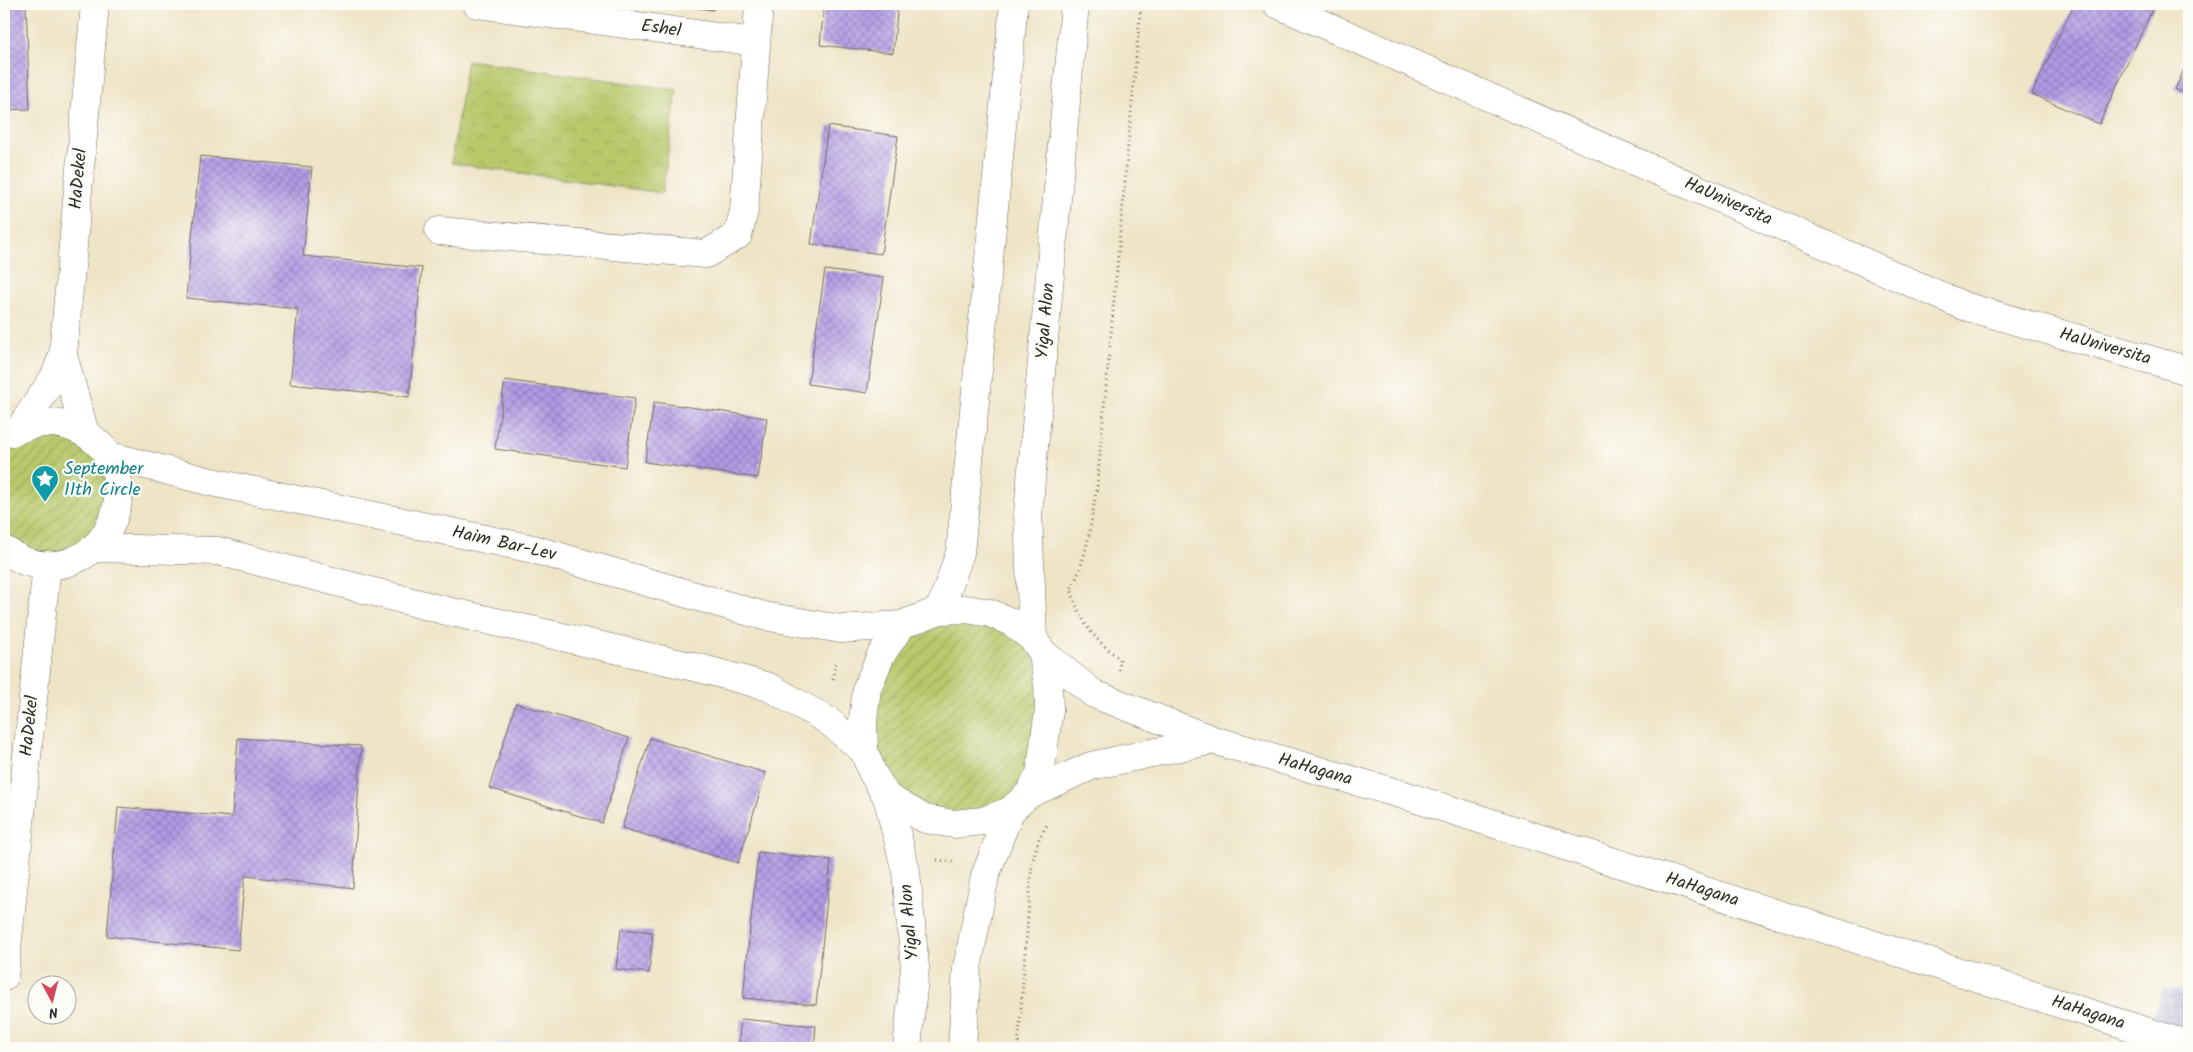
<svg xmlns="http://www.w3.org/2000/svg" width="2193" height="1052" font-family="Kalam,sans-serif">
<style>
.built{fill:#d8d7f8}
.industrial{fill:url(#industrial-grid)}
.park{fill:url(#park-crowns);stroke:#727a4b}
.garden{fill:url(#garden-furrows);stroke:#727a4b}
.building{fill:url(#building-cross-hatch)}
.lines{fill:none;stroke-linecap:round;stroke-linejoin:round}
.minor-casing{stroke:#6f6c61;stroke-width:29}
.path{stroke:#6f6c61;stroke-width:3;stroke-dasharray:1 4;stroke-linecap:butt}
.minor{stroke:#fff;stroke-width:28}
.labels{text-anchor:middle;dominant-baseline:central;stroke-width:4.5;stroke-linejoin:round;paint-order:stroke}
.street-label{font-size:18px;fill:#2b2b2b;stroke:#fdfcf7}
.culture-label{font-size:18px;fill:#0d838f;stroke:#fdfcf7;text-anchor:start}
</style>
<defs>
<pattern id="industrial-grid" width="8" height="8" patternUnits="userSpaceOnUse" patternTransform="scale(1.25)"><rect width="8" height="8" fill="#bfc2dd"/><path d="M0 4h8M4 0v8" fill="none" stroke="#a4a7be"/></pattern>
<pattern id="park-crowns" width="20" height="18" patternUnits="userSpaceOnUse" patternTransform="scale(1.25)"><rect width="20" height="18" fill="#b8c86b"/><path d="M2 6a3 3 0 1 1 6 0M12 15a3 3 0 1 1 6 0" fill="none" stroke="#9eac5d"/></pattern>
<pattern id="garden-furrows" width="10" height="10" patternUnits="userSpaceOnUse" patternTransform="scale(1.25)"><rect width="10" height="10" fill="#b8c86b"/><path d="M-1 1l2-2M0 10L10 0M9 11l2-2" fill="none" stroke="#9eac5d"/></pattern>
<pattern id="building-cross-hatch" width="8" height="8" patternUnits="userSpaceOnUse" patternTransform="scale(1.25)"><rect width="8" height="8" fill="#b29be6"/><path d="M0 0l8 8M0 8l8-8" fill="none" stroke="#917fbb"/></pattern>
</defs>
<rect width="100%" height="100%" fill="#fdfcf7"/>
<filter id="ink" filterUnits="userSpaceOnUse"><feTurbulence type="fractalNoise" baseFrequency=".02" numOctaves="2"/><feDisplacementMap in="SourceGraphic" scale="10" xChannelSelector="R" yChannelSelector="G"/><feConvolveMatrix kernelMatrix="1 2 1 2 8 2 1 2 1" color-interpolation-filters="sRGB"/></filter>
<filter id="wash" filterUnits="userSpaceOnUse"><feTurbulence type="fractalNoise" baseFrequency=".0096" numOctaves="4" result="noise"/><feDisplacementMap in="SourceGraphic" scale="20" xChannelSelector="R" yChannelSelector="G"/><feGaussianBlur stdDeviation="1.12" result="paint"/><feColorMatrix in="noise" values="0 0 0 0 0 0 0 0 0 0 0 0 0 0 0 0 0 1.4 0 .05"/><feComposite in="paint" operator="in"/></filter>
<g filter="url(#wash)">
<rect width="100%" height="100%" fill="#eee4c6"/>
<!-- built -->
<path class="built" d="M498 1041 549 1048H497Z"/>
<!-- industrial -->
<path class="industrial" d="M2163 989 2189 990V1048H2142Z"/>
<!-- park -->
<path class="park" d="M467 60 677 90 662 193 451 163Z"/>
<!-- garden -->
<path class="garden" d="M20 431 83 435 115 501 70 557 4 546V442Z
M965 614 1030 642 1044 692 1024 795 953 818 889 794 868 749 885 657 903 629Z"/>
<g id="blocks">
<!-- building -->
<path class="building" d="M4 4H26L30 109 4 110Z
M668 4H713V10Z
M824 4H898L893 53 820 45Z
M2074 4H2155L2099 124 2032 94Z
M2189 59V95L2175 89Z
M828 126 898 136 881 254 811 244Z
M200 156 312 167 303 256 422 268 409 397 290 384 298 309 186 298Z
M825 270 884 278 867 393 808 384Z
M505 380 635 398 625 467 495 449Z
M654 402 767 418 758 478 645 462Z
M516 703 629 738 602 823 489 788Z
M238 738 361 746 353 888 245 876 238 950 107 936 118 807 232 817Z
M650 738 766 773 738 863 622 828Z
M758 852 831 860 816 1005 743 998Z
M621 929 653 932 649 973 616 969Z
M741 1019 816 1026 814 1048H738Z"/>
</g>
</g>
<g filter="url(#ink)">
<use href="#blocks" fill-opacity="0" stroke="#6f6c61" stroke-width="1"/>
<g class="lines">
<defs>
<path id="minor" d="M477 4 755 42
M1277 4 1964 306 2189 371
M439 231 706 254 738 235 744 211 759 4
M63 355 85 433
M20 428 55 376 63 355 95 4
M107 455 207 481 533 549 764 616 841 629 901 625
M93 548 218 551 443 610 703 669 769 687 827 720 864 751
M4 550C10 553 17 558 24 561 109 590 160 464 74 428 54 420 30 422 12 433
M940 610 960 553 1014 4
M1033 639 1028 513 1075 4
M1043 653 1094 694 1213 740 1407 796 2189 1045
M1029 794 1091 766 1213 740
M887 797 925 819 954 824 983 821 1010 811 1029 794 1040 774 1049 710 1048 685 1043 653 1033 639 1013 623 990 613 966 609 940 610 901 625 881 655 867 688 863 720 864 751 872 772 887 797 906 871 915 967 907 1048
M4 977 47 565
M962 1048 967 968 985 876 1010 811"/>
</defs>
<!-- minor casing -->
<use href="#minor" class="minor-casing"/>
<!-- path -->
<path class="path" d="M1119 670 1120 659C1092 637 1081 624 1071 589 1088 558 1091 520 1097 486L1141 4
M833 679 836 660
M937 860 956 862
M1018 1048 1032 864 1039 838 1047 825"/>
<!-- minor -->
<use href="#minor" class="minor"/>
</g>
</g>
<!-- icons -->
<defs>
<symbol id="sight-pin" viewBox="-11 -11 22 30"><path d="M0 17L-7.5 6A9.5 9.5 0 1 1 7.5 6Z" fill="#0f9aa8" stroke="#fdfcf7"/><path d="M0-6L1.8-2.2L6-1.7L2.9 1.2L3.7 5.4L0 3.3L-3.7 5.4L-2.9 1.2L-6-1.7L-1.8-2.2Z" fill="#fff"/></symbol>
</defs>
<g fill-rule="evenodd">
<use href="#sight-pin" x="29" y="463" width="32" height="43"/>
</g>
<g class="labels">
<!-- street labels -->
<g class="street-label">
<text transform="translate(661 29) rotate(8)">Eshel</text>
<text transform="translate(79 179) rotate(-85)">HaDekel</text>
<text transform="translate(1728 202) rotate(24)">HaUniversita</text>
<text transform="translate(1046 321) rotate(-85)">Yigal Alon</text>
<text transform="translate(2105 347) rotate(16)">HaUniversita</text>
<text transform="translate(504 544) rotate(13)">Haim Bar-Lev</text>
<text transform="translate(30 726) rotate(-84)">HaDekel</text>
<text transform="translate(1315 770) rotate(16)">HaHagana</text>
<text transform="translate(1702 890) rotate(18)">HaHagana</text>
<text transform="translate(910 922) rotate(-95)">Yigal Alon</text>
<text transform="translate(2088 1013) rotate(18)">HaHagana</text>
</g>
<!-- culture labels -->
<g class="culture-label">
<text x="64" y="469">September<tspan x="64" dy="21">11th Circle</tspan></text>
</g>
</g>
<!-- margin -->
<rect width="2193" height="1052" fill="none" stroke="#fdfcf7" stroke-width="20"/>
<!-- north arrow -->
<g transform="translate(52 1000) rotate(173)"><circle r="24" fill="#fdfcf7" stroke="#a9a8a5"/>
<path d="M0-4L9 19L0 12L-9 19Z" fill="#d1495b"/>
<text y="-8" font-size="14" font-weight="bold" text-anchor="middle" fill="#2b2b2b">N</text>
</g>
</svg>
